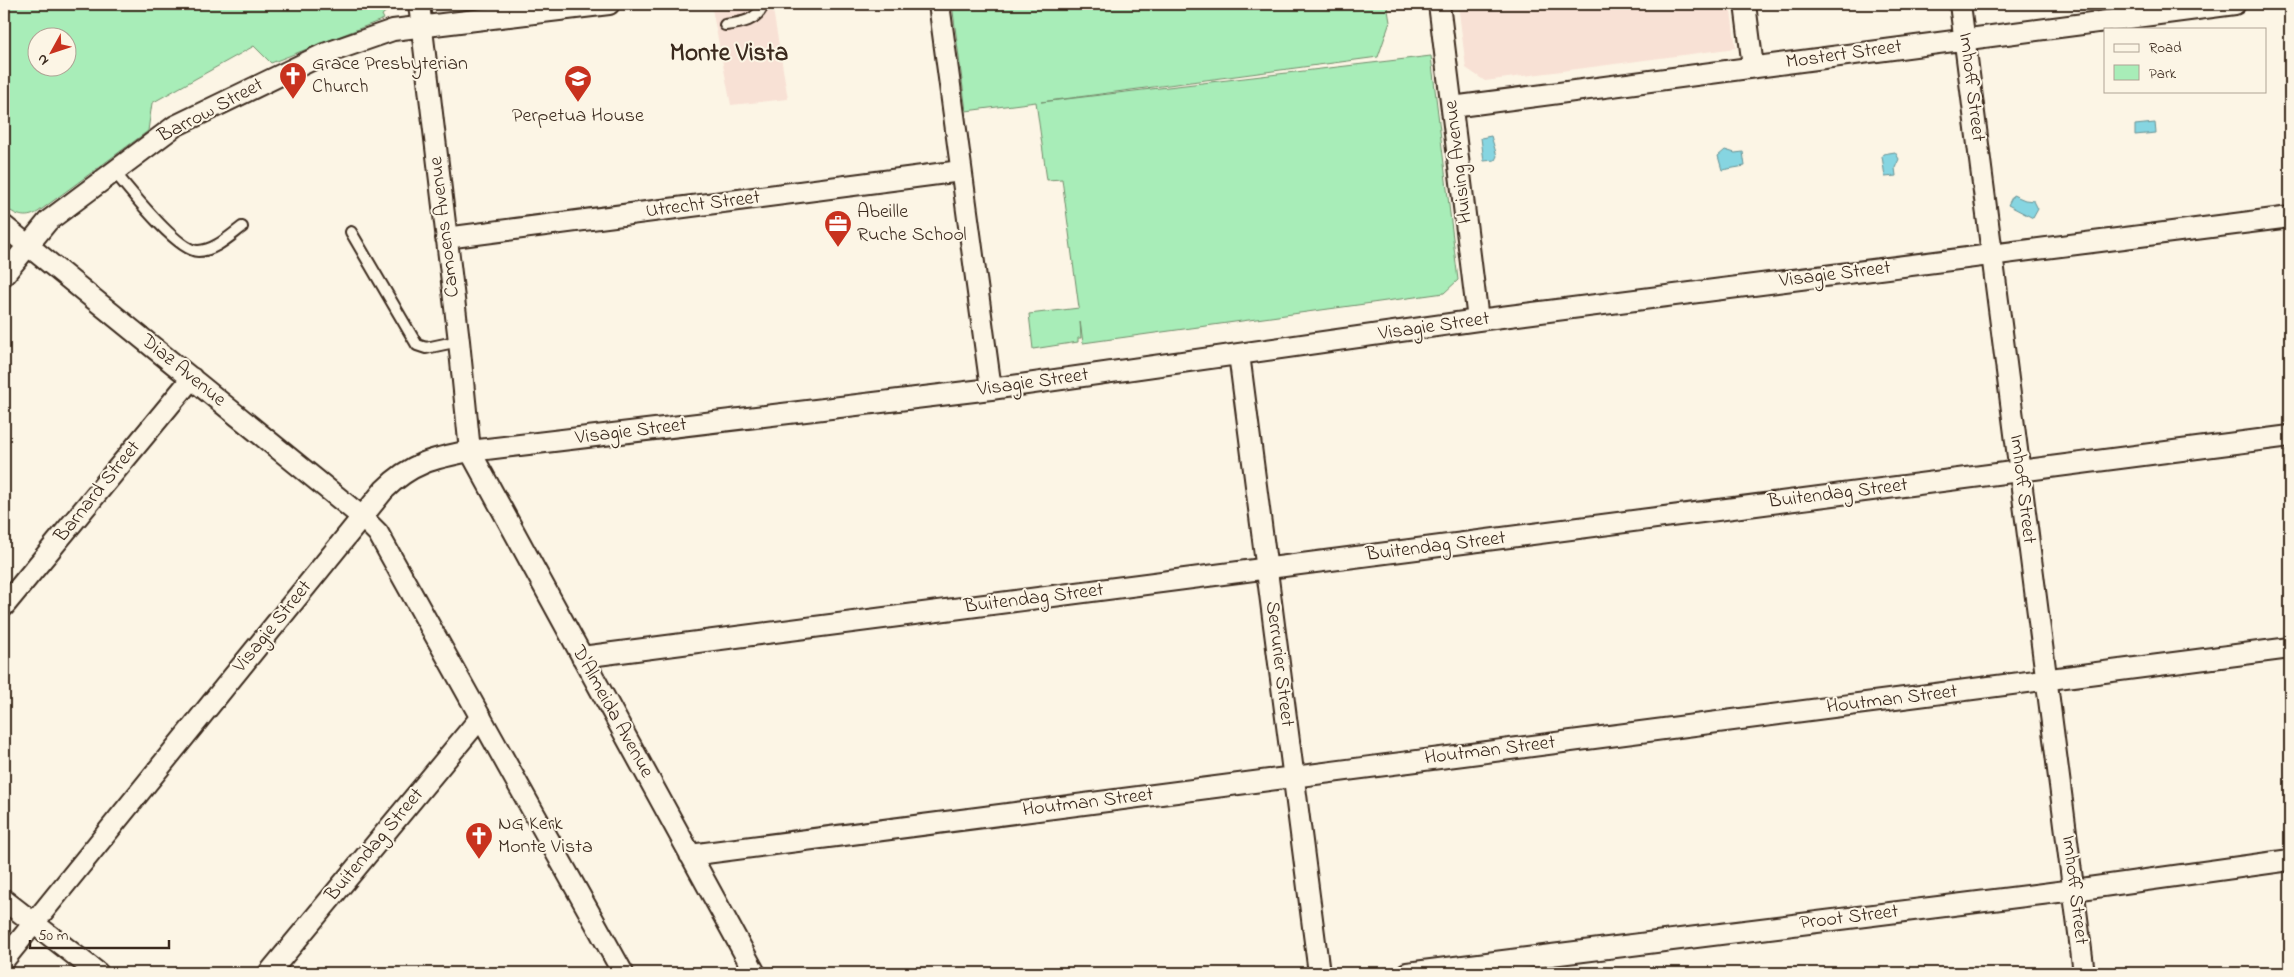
<svg xmlns="http://www.w3.org/2000/svg" width="2294" height="977" font-family="'Indie Flower',sans-serif">
<style>
.built{fill:#f8e1d5}
.green{fill:#a8edb8;stroke:#728c6b;fill-rule:evenodd}
.water{fill:#86d5e1;stroke:#689193}
.lines{fill:none;stroke-linecap:round;stroke-linejoin:round}
.service-casing{stroke:#3b2a1e;stroke-width:14}
.minor-casing{stroke:#3b2a1e;stroke-width:24}
.service{stroke:#fcf5e5;stroke-width:10}
.minor{stroke:#fcf5e5;stroke-width:20}
.labels{text-anchor:middle;dominant-baseline:central;stroke-width:4;stroke-linejoin:round;paint-order:stroke}
.street-label{font-size:20px;fill:#3b2a1e;stroke:#fcf5e5}
.poi-label{font-size:20px;fill:#3b2a1e;stroke:#fcf5e5;text-anchor:start}
.district-label{font-size:25px;font-weight:bold;fill:#3b2a1e;stroke:#fcf5e5}
</style>
<rect width="100%" height="100%" fill="#fcf5e5"/>
<filter id="ink" filterUnits="userSpaceOnUse"><feTurbulence type="fractalNoise" baseFrequency=".02" numOctaves="2"/><feDisplacementMap in="SourceGraphic" scale="10" xChannelSelector="R" yChannelSelector="G"/><feConvolveMatrix kernelMatrix="1 2 1 2 8 2 1 2 1" color-interpolation-filters="sRGB"/></filter>
<g filter="url(#ink)">
<!-- built -->
<path class="built" d="M737 4H772L788 99 731 105 712 9Z
M1458 4H1730L1736 48 1485 81 1466 68Z"/>
<!-- green -->
<path class="green" d="M4 4H395L382 15 384 19 271 63 254 46 152 103 148 131 38 212C25 220 15 215 4 206ZM38 38H68V68H38Z
M952 4H1387L1390 22 1378 57 1041 102 1431 56 1458 280 1444 293 1083 343 1080 321 1081 338H1078V342L1033 349 1029 314 1079 308 1062 179 1047 180 1036 102 966 111Z"/>
<!-- water -->
<path class="water" d="M2155 123 2156 133 2135 135V125Z
M1491 136 1497 156 1495 160 1484 161 1481 138Z
M1725 150 1735 153 1743 152 1745 166 1722 170 1718 156Z
M1895 152 1899 159 1895 168 1896 176 1885 177 1882 156 1883 154Z
M2013 195 2025 200 2034 201 2038 209 2033 218 2008 205Z"/>
<g class="lines">
<defs>
<path id="service" d="M725 25C741 23 758 21 763 4
M113 170C128 188 177 251 198 251 214 251 230 236 242 227
M351 232 417 345 426 348 459 341"/>
<path id="minor" d="M419 4 459 341 470 451 755 973
M939 4 991 389
M1439 4 1478 320
M1745 4 1753 67
M1960 4 2084 973
M1452 107 2235 4
M4 226 362 517 378 533 623 973
M446 238 961 171
M4 275 48 221 175 126 324 54 393 30 609 4
M1239 354 1319 973
M4 606 192 378
M582 657 2290 436
M690 855 2290 648
M4 900 98 973
M4 960 384 490C411 463 434 458 470 451L991 389 1478 320 2290 217
M269 973 481 717
M1407 973 2074 890 2290 860"/>
</defs>
<!-- service casing -->
<use href="#service" class="service-casing"/>
<!-- minor casing -->
<use href="#minor" class="minor-casing"/>
<!-- service -->
<use href="#service" class="service"/>
<!-- minor -->
<use href="#minor" class="minor"/>
</g>
</g>
<!-- icons -->
<defs>
<symbol id="church-pin" viewBox="-11 -11 22 30"><path d="M0 17L-7.5 6A9.5 9.5 0 1 1 7.5 6Z" fill="#c8321e" stroke="#fcf5e5"/><path d="M-1.2-6h2.4v3.5h3.3v2.4h-3.3V6h-2.4V-.1h-3.3v-2.4h3.3Z" fill="#fff"/></symbol>
<symbol id="school-pin" viewBox="-11 -11 22 30"><path d="M0 17L-7.5 6A9.5 9.5 0 1 1 7.5 6Z" fill="#c8321e" stroke="#fcf5e5"/><path d="M0-5L7-2L0 1L-7-2ZM-4 1L0 2.5L4 1V4Q0 6-4 4Z" fill="#fff"/></symbol>
<symbol id="office-pin" viewBox="-11 -11 22 30"><path d="M0 17L-7.5 6A9.5 9.5 0 1 1 7.5 6Z" fill="#c8321e" stroke="#fcf5e5"/><path d="M-6-3h4V-5.5h4V-3h4V5H-6ZM-1-4.5V-3h2v-1.5ZM-6 0V1H6V0Z" fill="#fff"/></symbol>
</defs>
<g fill-rule="evenodd">
<use href="#church-pin" x="277" y="60" width="32" height="43"/>
<use href="#school-pin" x="562" y="63" width="32" height="43"/>
<use href="#office-pin" x="822" y="208" width="32" height="43"/>
<use href="#church-pin" x="463" y="820" width="32" height="43"/>
</g>
<g class="labels">
<!-- street labels -->
<g class="street-label">
<text transform="translate(1844 55) rotate(-8)">Mostert Street</text>
<text transform="translate(1971 87) rotate(83)">Imhoff Street</text>
<text transform="translate(211 111) rotate(-28)">Barrow Street</text>
<text transform="translate(1459 162) rotate(-97)">Huising Avenue</text>
<text transform="translate(703 205) rotate(-7)">Utrecht Street</text>
<text transform="translate(445 227) rotate(-97)">Camoens Avenue</text>
<text transform="translate(1835 275) rotate(-7)">Visagie Street</text>
<text transform="translate(1434 327) rotate(-8)">Visagie Street</text>
<text transform="translate(183 371) rotate(39)">Diaz Avenue</text>
<text transform="translate(1033 383) rotate(-8)">Visagie Street</text>
<text transform="translate(631 432) rotate(-7)">Visagie Street</text>
<text transform="translate(2022 489) rotate(83)">Imhoff Street</text>
<text transform="translate(98 492) rotate(-51)">Barnard Street</text>
<text transform="translate(1838 494) rotate(-7)">Buitendag Street</text>
<text transform="translate(1436 547) rotate(-7)">Buitendag Street</text>
<text transform="translate(1034 599) rotate(-7)">Buitendag Street</text>
<text transform="translate(273 627) rotate(-51)">Visagie Street</text>
<text transform="translate(1279 664) rotate(83)">Serrurier Street</text>
<text transform="translate(1892 700) rotate(-7)">Houtman Street</text>
<text transform="translate(612 712) rotate(61)">D'Almeida Avenue</text>
<text transform="translate(1490 751) rotate(-7)">Houtman Street</text>
<text transform="translate(1088 803) rotate(-7)">Houtman Street</text>
<text transform="translate(375 845) rotate(-50)">Buitendag Street</text>
<text transform="translate(2074 890) rotate(83)">Imhoff Street</text>
<text transform="translate(1849 918) rotate(-7)">Proot Street</text>
</g>
<!-- poi labels -->
<g class="poi-label">
<text x="312" y="64">Grace Presbyterian<tspan x="312" dy="23">Church</tspan></text>
<text x="578" y="116" text-anchor="middle">Perpetua House</text>
<text x="857" y="212">Abeille<tspan x="857" dy="23">Ruche School</tspan></text>
<text x="498" y="824">NG Kerk<tspan x="498" dy="23">Monte Vista</tspan></text>
</g>
<!-- district labels -->
<g class="district-label">
<text x="729" y="54">Monte Vista</text>
</g>
</g>
<!-- margin -->
<rect width="2294" height="977" fill="none" stroke="#fcf5e5" stroke-width="20"/>
<rect x="10" y="10" width="2274" height="957" fill="none" stroke="#3b2a1e" stroke-width="2" filter="url(#ink)"/>
<!-- legend -->
<rect x="2104" y="28" width="162" height="65" fill="#fcf5e5" stroke="#afa495"/>
<rect x="2114" y="44" width="25" height="8" fill="#fcf5e5" stroke="#afa495"/>
<text x="2149" y="52" font-size="15" fill="#3b2a1e">Road</text>
<rect x="2114" y="65" width="25" height="15" fill="#a8edb8" stroke="#afa495"/>
<text x="2149" y="78" font-size="15" fill="#3b2a1e">Park</text>
<!-- north arrow -->
<g transform="translate(52 52) rotate(230)"><circle r="24" fill="#fcf5e5" stroke="#afa495"/>
<path d="M0-4L9 19L0 12L-9 19Z" fill="#c8321e"/>
<text y="-8" font-size="14" font-weight="bold" text-anchor="middle" fill="#3b2a1e">N</text>
</g>
<!-- scale -->
<path d="M30 940v8h139v-8" fill="none" stroke="#3b2a1e" stroke-width="2.5"/>
<text x="38" y="940" font-size="15" fill="#3b2a1e" stroke="#fcf5e5" stroke-width="4" paint-order="stroke">50 m</text>
</svg>
